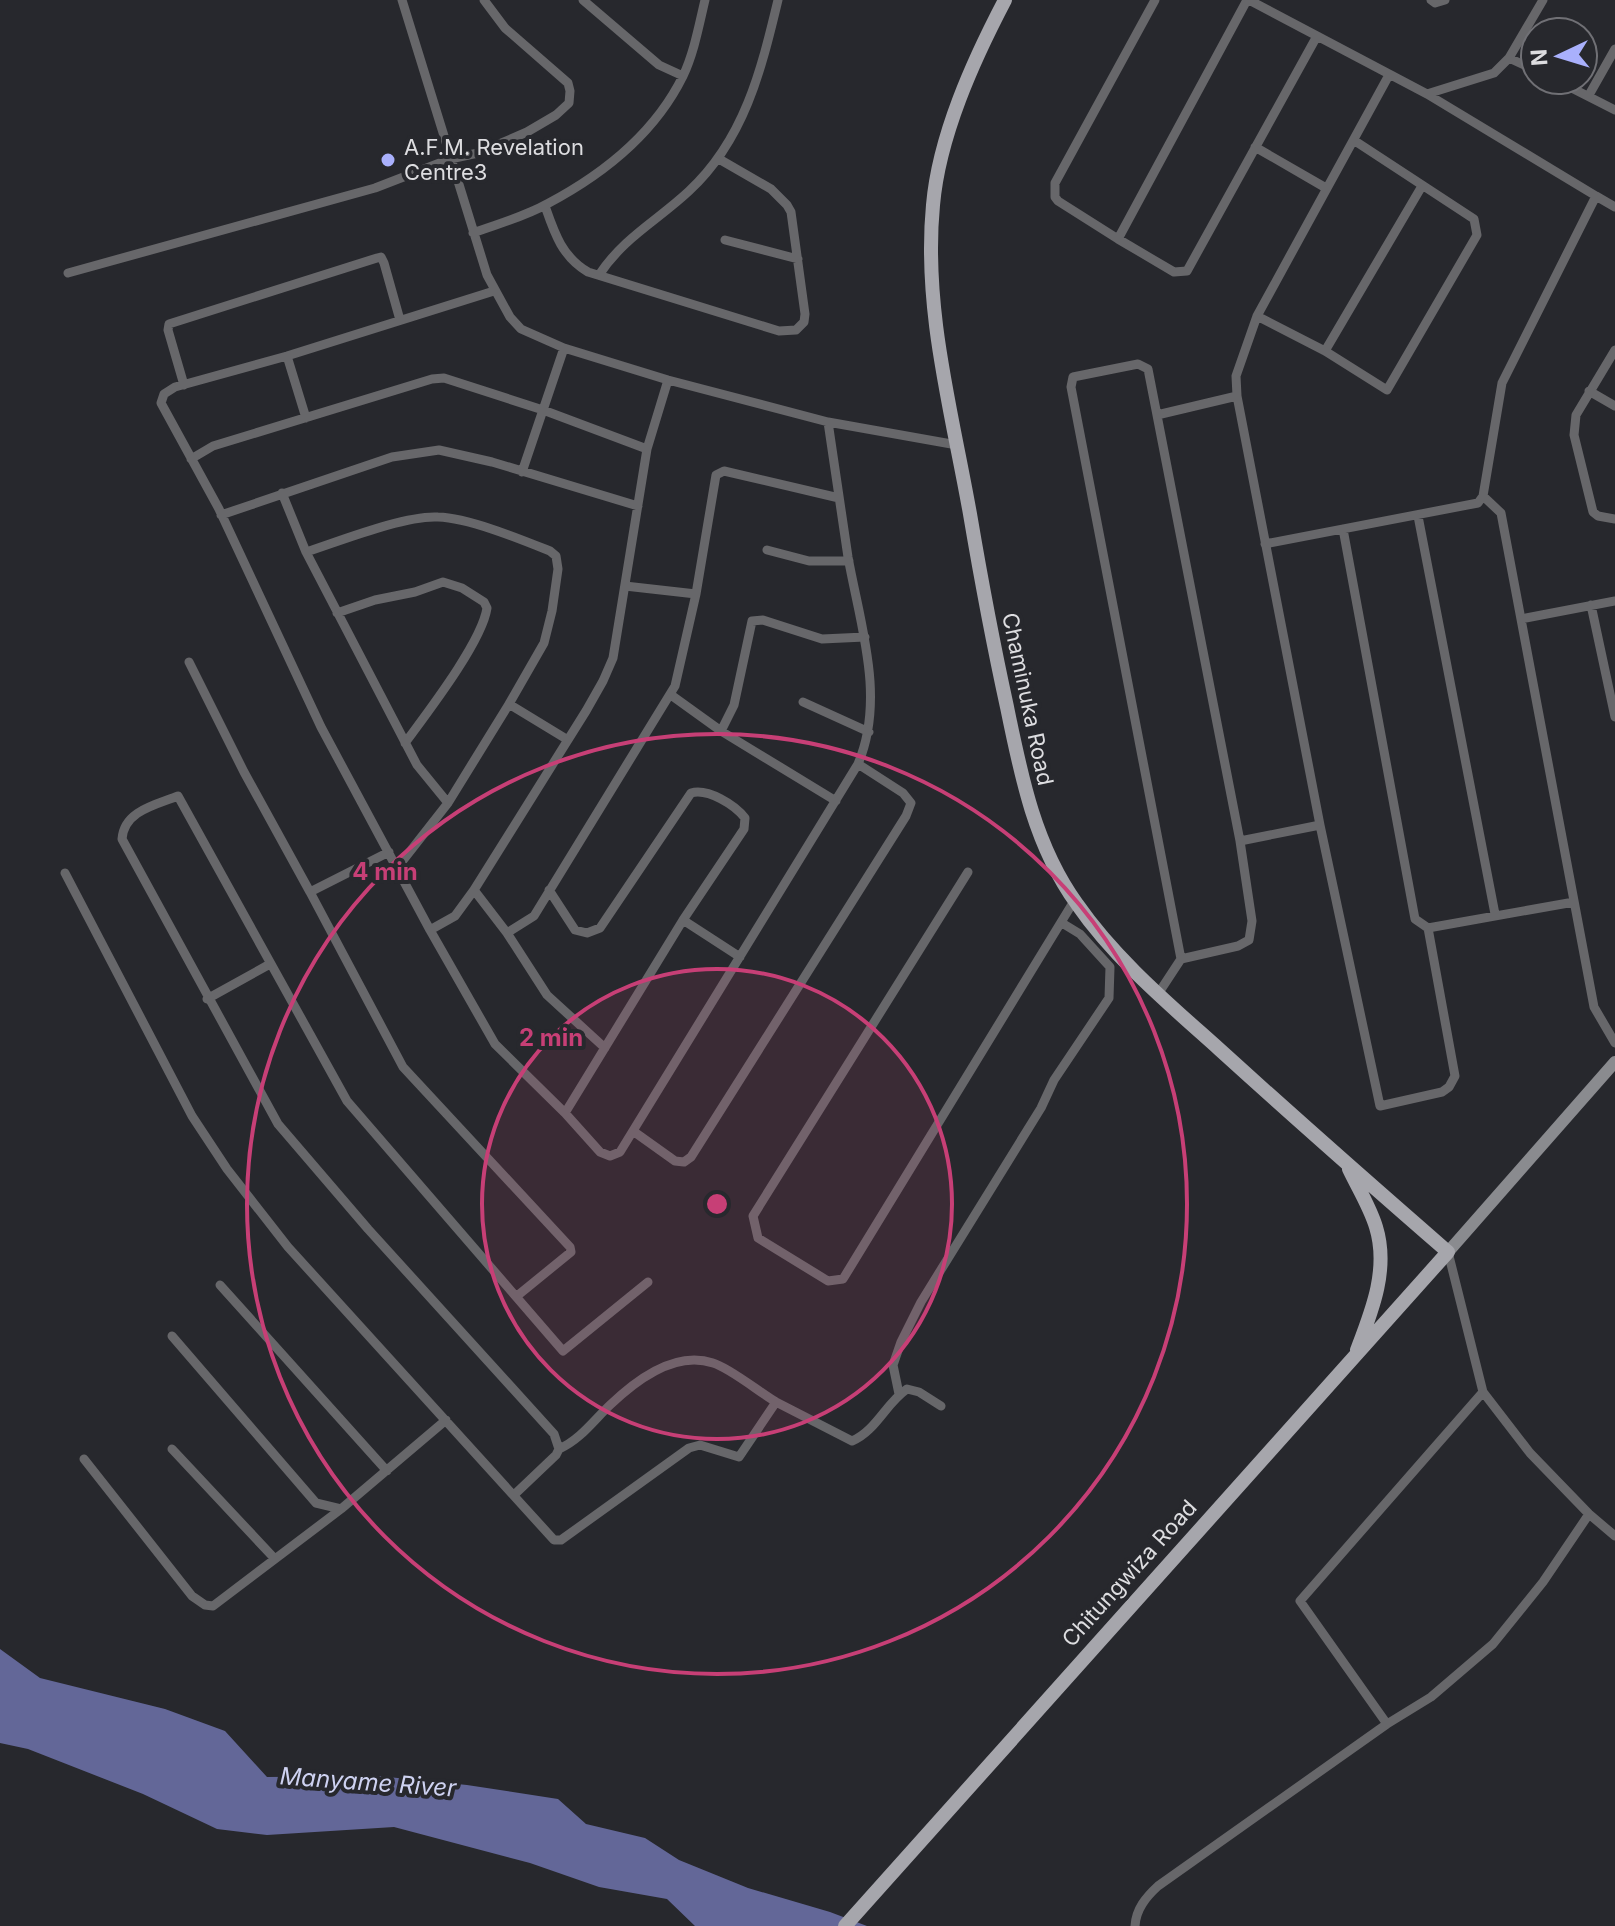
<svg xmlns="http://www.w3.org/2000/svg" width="1615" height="1926" font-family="Inter,sans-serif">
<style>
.water{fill:#636798}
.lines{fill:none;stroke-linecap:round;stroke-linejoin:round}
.minor{stroke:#67676a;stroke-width:9}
.secondary{stroke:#8a8b8f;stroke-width:12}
.primary{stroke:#a6a6ac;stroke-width:14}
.ring{fill:none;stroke:#c73f76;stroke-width:4}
.poi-dot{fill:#a9b0fc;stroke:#27282d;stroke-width:3}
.labels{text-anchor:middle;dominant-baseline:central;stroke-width:8;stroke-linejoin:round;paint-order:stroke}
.poi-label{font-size:22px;fill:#dddde0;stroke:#27282d;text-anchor:start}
.street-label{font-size:22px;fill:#dddde0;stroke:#27282d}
.water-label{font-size:24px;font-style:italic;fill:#ced2f1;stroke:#27282d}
.centre{fill:#c73f76;stroke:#27282d;stroke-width:4}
.ring-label{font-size:24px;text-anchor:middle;font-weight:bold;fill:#c73f76;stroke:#27282d;stroke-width:8;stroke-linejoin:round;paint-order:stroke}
</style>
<rect width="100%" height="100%" fill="#27282d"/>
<!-- water -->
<path class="water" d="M0 1649 40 1678 165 1709 225 1731 267 1777 378 1776 467 1785 558 1799 586 1824 645 1838 679 1860 748 1888 830 1912 867 1926H695L667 1899 599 1887 530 1863 394 1827 267 1835 217 1829 143 1794 28 1749 0 1743Z"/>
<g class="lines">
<!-- minor -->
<path class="minor" d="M402 0 487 275 510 317 521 329 564 348 668 380 828 422 957 445
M583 0 659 65 683 76
M1247 0 1118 239 1174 272 1187 271 1317 36
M1249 0 1427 94 1494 73 1509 58 1543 0
M1431 0 1435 3 1445 0
M1509 58 1535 70
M1389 75 1257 316 1236 376 1237 396 1320 825 1380 1106 1442 1092 1449 1087 1455 1076 1428 928
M1556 80 1615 110
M1427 94 1596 196 1502 383 1483 496
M1589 95 1615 49
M1255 147 1326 188
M1596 196 1615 207
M545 206C554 232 562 257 588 272L779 331 796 330 804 322 805 314 791 212 787 205 771 189 719 159
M473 233C497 224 524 217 547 204 602 175 655 133 683 76 694 53 699 25 705 0
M1118 239 1058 201 1055 197V183L1155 0
M725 240 798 259
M68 273 375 188 450 159 478 153 527 132 556 115 569 103 570 91 568 83 505 28 484 0
M599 275C624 237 657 221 689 191 744 140 761 71 778 0
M494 291 287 356 175 387 164 394 161 403 219 509 321 727 430 930 495 1044 565 1113 600 1152 610 1156 620 1152 858 764C886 698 860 624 848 557 841 512 835 467 828 422
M1257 316 1325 351 1387 390 1477 235 1474 219 1355 141
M1615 350 1576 415 1574 435 1593 512 1598 516 1615 519
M1325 351 1422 186
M287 356 306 418
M184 385 168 330 169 324 377 258 381 257 384 263 400 320
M1589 391 1615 406
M1157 415 1237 396
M191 459 213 446 432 379 444 378 543 410 647 449
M522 472 564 348
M282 493 306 552 417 765 448 803
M221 515 392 457 439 450 492 462 638 506
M1418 516 1495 914
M1343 529 1415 919 1428 928 1574 902
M1265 544 1478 503 1483 496 1501 513 1594 1007 1615 1043
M767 550 809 561H849
M306 552C340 541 405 515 438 517 469 518 520 539 550 551L556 556 558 569 552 611 544 643 509 704 568 740
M625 586 696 594
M1591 605 1615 717
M337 613 375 600 415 592 443 582 462 588 484 602 487 608C482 642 427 713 405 743
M1521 619 1615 601
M189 662 244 772 310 892
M671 695 721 731 836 801
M803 702 869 732
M721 731 734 705 752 621 763 620 822 639 865 637
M1240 841 1320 825
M389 852 310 892 403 1067 570 1247 571 1252 517 1296
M397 868 448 803 509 704
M968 872 753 1216 758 1238 828 1281 843 1279 1074 901
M65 873 192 1116 227 1169 288 1247 554 1540H561L689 1448 700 1445 739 1457 776 1402 852 1441C876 1431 886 1403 907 1389L919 1392 941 1406
M474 890 507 933 547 995 605 1048
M549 890 575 930 587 933 600 928 691 793C708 788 735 805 745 818L744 829 683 920 565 1113
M683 920 740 957
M430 930 455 916 474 890 586 711 603 681 613 658 647 449 668 380
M507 933 534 916 675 686 696 594 716 475 724 471 839 498
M1158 994 1181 959 1238 946 1249 940 1252 921 1240 841 1148 369 1138 364 1073 377 1071 387 1181 959
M207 999 270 964
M633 1131 675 1161 684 1162 691 1157 906 816 911 803 903 793 858 764
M1448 1252 1483 1392 1530 1453 1589 1514 1615 1536
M220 1285 387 1471
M172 1336 316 1503 341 1509
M899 1394 893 1365 901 1342 921 1302 1041 1108 1054 1080 1109 998 1110 967 1080 934 1062 923
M172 1449 275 1559
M559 1449C580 1440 594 1420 610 1405 636 1380 675 1350 713 1363 730 1368 759 1392 776 1402
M84 1459 192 1596 205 1605 213 1606 341 1509 446 1420
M515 1494 556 1455 559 1449 554 1434 368 1229 278 1124 122 839C124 811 155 805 178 796L347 1101 563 1351 648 1282
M1387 1724 1300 1601 1483 1392
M1135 1926C1136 1909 1146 1897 1158 1886L1387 1724 1431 1697 1493 1644 1543 1582 1589 1514"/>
<!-- secondary -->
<path class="secondary" d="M1448 1252 1615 1062"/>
<!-- primary -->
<path class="primary" d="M1349 1169C1358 1188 1370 1207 1376 1227 1389 1269 1372 1311 1357 1350
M845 1926 1448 1252C1371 1185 1295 1118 1219 1049 1170 1005 1115 959 1077 904 1035 846 1021 776 1007 707 993 643 981 579 970 514 952 412 923 309 933 205 939 136 973 61 1005 0"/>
</g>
<!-- distance rings -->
<circle cx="717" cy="1204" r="235" fill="#c73f76" fill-opacity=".12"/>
<g class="ring">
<circle cx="717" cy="1204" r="235"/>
<circle cx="717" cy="1204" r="470"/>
</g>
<!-- markers -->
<circle class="poi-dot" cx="388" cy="160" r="8"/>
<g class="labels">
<!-- poi labels -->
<g class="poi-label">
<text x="404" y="147">A.F.M. Revelation<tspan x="404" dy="25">Centre3</tspan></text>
</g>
<!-- street labels -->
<g class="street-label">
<text transform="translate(1028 699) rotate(78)">Chaminuka Road</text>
<text transform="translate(1129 1573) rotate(-48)">Chitungwiza Road</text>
</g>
<!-- water labels -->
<g class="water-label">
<text transform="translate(368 1782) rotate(4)">Manyame River</text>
</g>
</g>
<circle cx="717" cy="1204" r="12" class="centre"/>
<g class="ring-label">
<text x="385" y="880">4 min</text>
<text x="551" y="1046">2 min</text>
</g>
<!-- north arrow -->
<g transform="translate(1559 56) rotate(266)"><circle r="38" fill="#27282d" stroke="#707075" stroke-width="2"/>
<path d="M0-6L14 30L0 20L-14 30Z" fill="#a9b0fc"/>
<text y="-12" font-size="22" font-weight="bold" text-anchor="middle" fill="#dddde0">N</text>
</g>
</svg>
